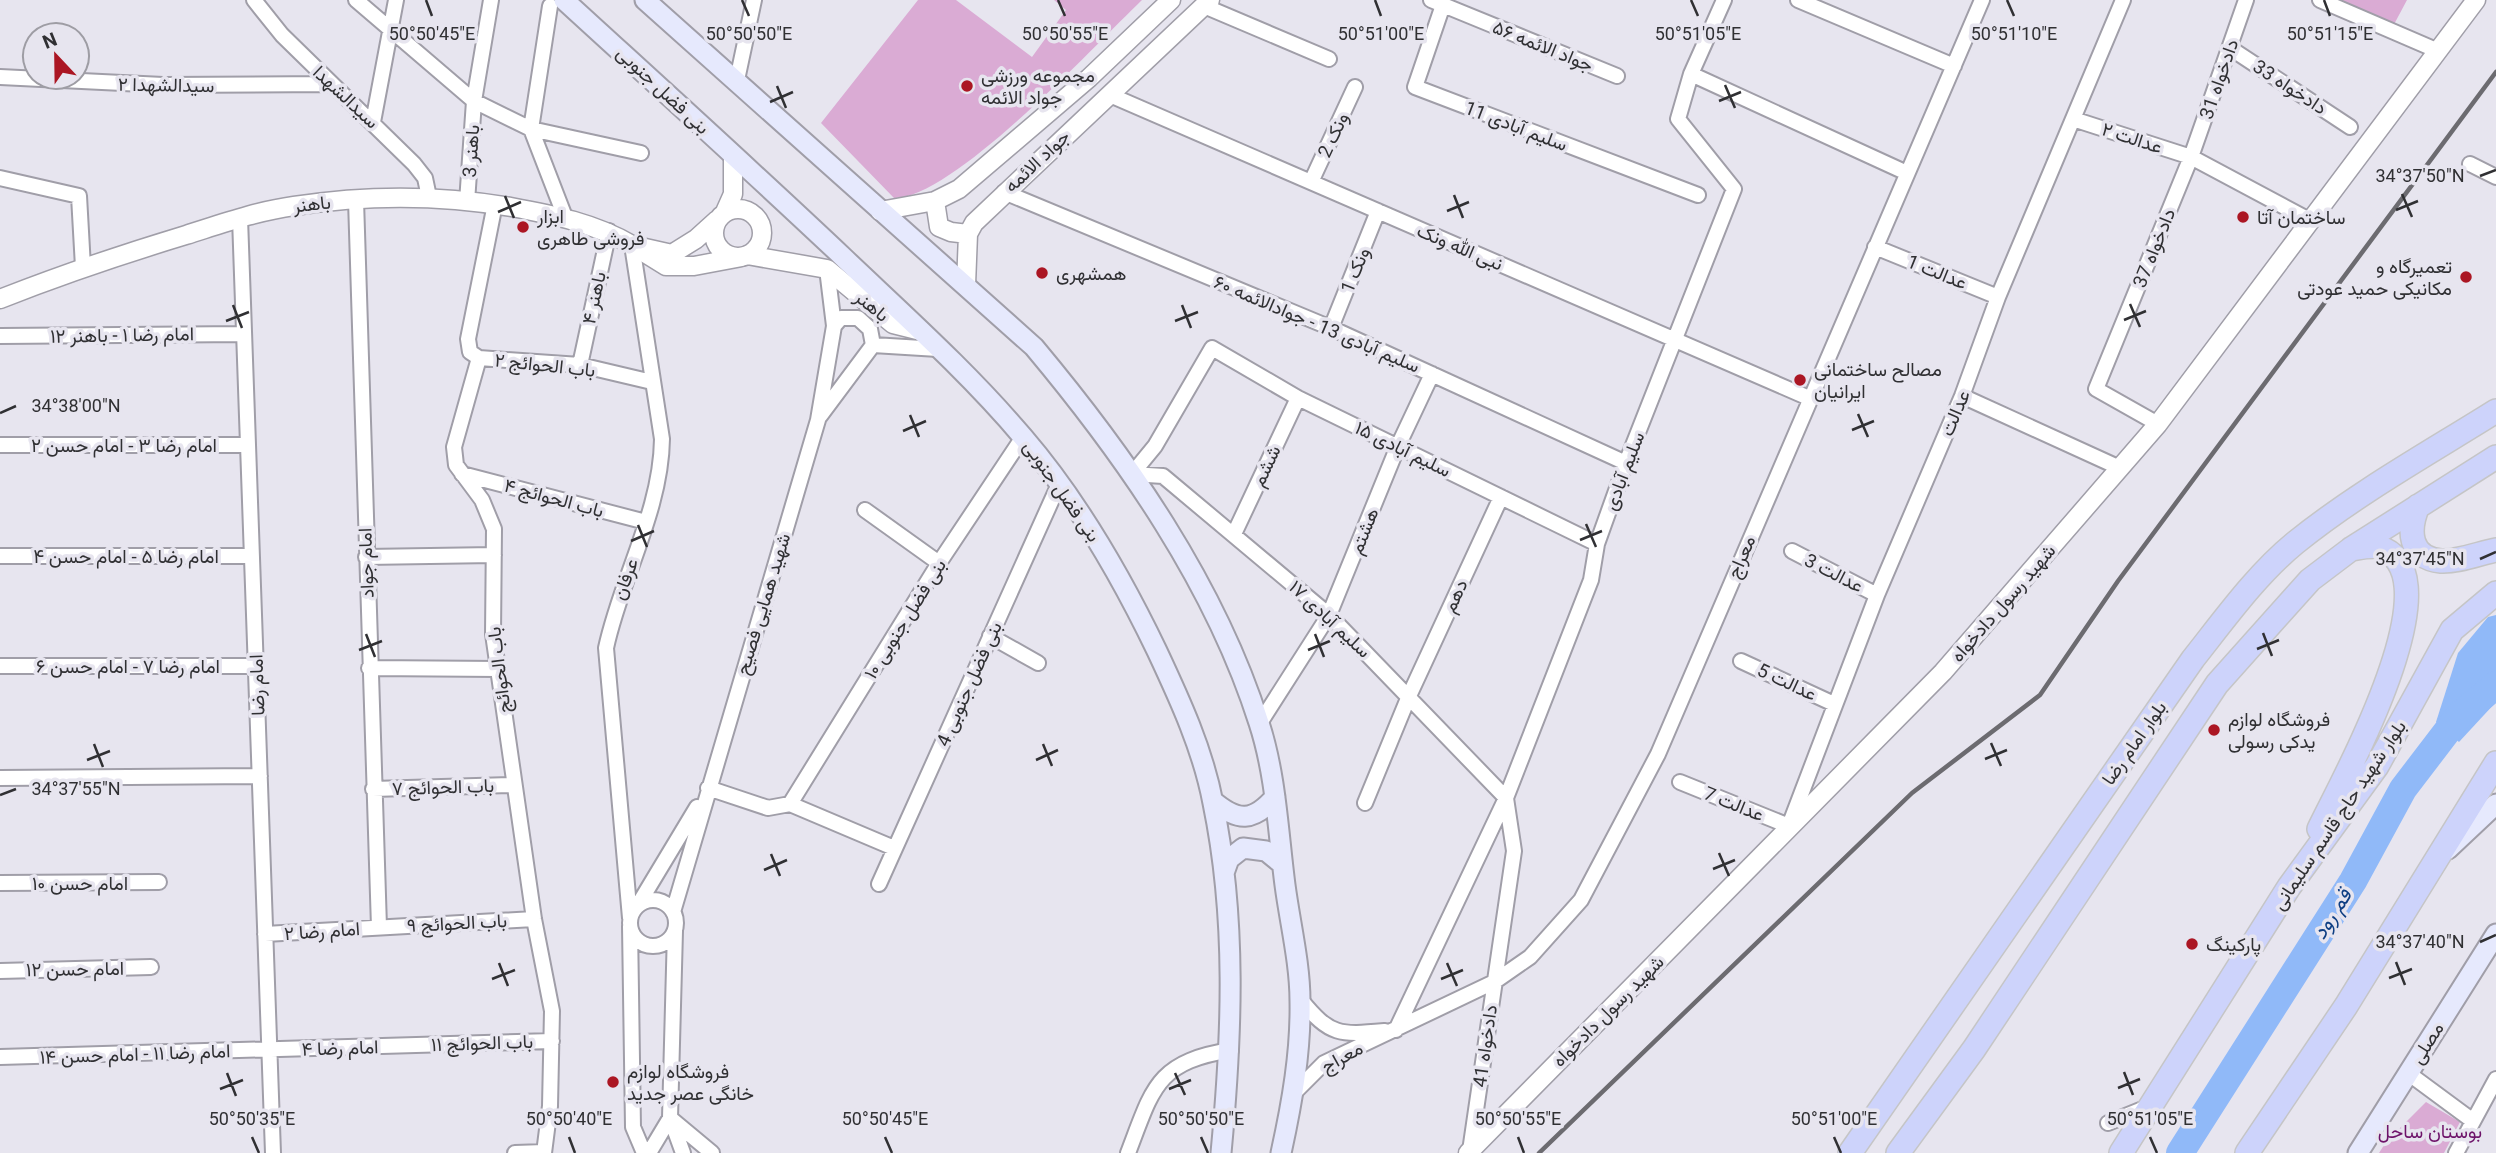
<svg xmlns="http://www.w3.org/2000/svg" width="2496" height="1153" font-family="Roboto,Vazirmatn,sans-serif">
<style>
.green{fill:#daabd4}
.water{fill:#90b9f8}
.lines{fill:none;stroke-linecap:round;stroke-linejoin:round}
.river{stroke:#90b9f8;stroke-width:28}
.minor-casing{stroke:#a09ea8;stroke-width:18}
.tertiary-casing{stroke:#a09ea8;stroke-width:21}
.secondary-casing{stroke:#a09ea8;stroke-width:23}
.primary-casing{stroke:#c5c5c6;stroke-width:26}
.minor{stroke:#fff;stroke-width:14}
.tertiary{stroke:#fff;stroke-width:18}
.secondary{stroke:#e6e9fd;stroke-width:19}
.primary{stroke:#cdd3fb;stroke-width:23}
.rail{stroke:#6c6b70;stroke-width:4.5}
.ticks{fill:none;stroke:#303033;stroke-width:2.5}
.poi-dot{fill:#ab1623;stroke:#e7e5ef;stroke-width:2.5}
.labels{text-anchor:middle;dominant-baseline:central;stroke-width:7;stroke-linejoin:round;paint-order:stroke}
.street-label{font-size:19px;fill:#303033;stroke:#e7e5ef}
.poi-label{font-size:19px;fill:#303033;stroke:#e7e5ef;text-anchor:start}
.park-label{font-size:19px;fill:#6d1369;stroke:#e7e5ef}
.water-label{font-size:21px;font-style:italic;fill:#0f3f83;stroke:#e7e5ef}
.ticks-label{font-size:18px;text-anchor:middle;fill:#303033;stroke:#e7e5ef;stroke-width:7;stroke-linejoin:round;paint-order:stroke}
</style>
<rect width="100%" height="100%" fill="#e7e5ef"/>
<!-- green -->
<path class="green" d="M918 0H956L1032 57 1066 10 1054 0H1142C1096 44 953 199 894 198L821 123Z
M2323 0H2407L2391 30Z
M2426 1102 2460 1122 2444 1153H2379L2386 1142Z"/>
<!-- water -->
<path class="water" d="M2496 615V702L2459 742 2436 722 2458 653 2488 617Z"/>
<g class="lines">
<!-- river -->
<path class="river" d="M2180 1153 2353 881 2403 789 2458 717 2496 685"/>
<defs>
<path id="minor" d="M254 0 282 35 414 164 425 178 429 197
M356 0 474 101 531 129 641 153
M1431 0 1617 76
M1798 0 1954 66
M2320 0 2436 50
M1443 5 1415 87 1698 195
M1204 6 1329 59
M2230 48 2350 127
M1691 74 1907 173
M0 77 163 85 331 84
M737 80 754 0
M1110 95 1809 398
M2073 119 2191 157 2309 220
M373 122 396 0
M531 129 550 6
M531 129 565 217
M2470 164 2496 177
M0 178 79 196 83 267
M1311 182 1355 87
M1004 192 1331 328 1626 463
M356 200 379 927
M467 202 474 101 491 0
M495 204 468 339 470 352 479 358 454 447 456 465 482 500 494 529 493 634 534 919 552 1011 550 1106 544 1153
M240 218 273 1153
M1875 247 1998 297
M834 326 841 318H858L870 329 873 345
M1331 328 1378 211
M0 336 244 334
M479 358 580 365 652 382
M580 365 609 231
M1962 396 2120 468
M820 416 873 345 938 349
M2158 424 2096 389 2191 157 2246 0
M0 445H248
M462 474 646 522
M1132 474 1163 476 1329 615 1506 798 1514 851 1470 1151
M1132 474 1155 446 1212 348 1298 398 1597 544
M865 510 939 563
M1234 534 1298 398
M1792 551 1877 595
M0 556H252
M366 557 494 555
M990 636 1038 663
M1741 661 1834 704
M0 666H256
M369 668 499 669
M1260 723 1329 615 1398 446 1432 374
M0 778 260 776
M1680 782 1789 826 1877 595 1962 396 1998 297 2123 0
M708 788 768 808 790 804 894 848
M373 789 513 785
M1365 803 1409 696 1501 497
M790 804 939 563 1023 437
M0 883 159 882
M879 884 1059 484
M630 923a23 23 0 1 1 46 0a23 23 0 1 1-46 0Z
M638 905 697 807
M673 912 818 420 834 326 827 269
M630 918 606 648C621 578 661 511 662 439L632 245
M630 926 633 1127 644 1153
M265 934 534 919
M0 971 151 967
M1301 1000C1330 1036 1340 1035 1385 1031
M1396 1030 1506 798 1591 580 1597 544 1626 463 1734 189 1678 119 1691 74 1724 0
M0 1057 552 1041
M2408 1073 2473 1121
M1294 1093 1324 1063 1494 982 1530 957 1581 900 1658 754 1982 0
M670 1118 712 1153
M671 1120 683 1153
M2108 1123 2150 1106
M515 1153 544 1152
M649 1153 670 1118 675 931
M1128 1153C1153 1088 1156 1062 1231 1050
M2456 1153 2496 1079"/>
<path id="tertiary" d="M935 201 939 227 951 232 968 234
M714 233a24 24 0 1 1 48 0a24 24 0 1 1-48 0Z
M880 211 935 201 959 189 1089 78 1171 0
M725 212 733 194V155
M717 220 696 239 672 254 632 245 666 266H694L742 257
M747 255 827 269 893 324 921 331
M966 285 968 234 974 223 1210 0
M0 299C61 275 123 254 186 235 221 224 257 211 294 206 365 195 440 195 511 207 554 215 594 223 632 245
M1468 1153 1943 672 2158 424 2476 0"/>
<path id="secondary" d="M564 0C658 86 752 171 844 258 905 316 969 373 1023 437 1078 501 1121 576 1157 651 1180 700 1203 750 1213 803 1237 919 1232 1036 1221 1153
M645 0 1034 347C1126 457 1215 584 1259 723 1276 775 1278 831 1285 885 1290 923 1300 963 1300 1001 1301 1052 1292 1103 1281 1153
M1213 801C1238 822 1253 822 1275 797
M2448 849 2496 804
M1224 873 1229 859 1243 848 1266 851 1282 864
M2358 1153 2496 934"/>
<path id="primary" d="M2418 506C2408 529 2408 558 2441 561 2458 562 2480 553 2496 550
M2319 829C2341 783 2460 571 2378 547 2370 545 2359 548 2351 549
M1850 1153 2193 659C2224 620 2256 575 2295 543 2357 493 2429 453 2496 411
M1898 1153 1974 1049 2217 684 2310 580 2351 549 2496 457
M2121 1153 2289 887 2377 766 2452 630 2496 593
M2247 1153 2346 1006 2496 763"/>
</defs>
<!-- minor casing -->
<use href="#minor" class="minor-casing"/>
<!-- tertiary casing -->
<use href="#tertiary" class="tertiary-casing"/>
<!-- secondary casing -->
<use href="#secondary" class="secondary-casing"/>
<!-- primary casing -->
<use href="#primary" class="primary-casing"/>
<!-- minor -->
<use href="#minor" class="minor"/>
<!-- tertiary -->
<use href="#tertiary" class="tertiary"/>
<!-- secondary -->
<use href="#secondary" class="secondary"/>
<!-- primary -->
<use href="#primary" class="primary"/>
<!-- rail -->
<path class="rail" d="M1539 1153 1912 793 2040 695 2118 581 2496 72"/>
</g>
<!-- ticks -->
<path class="ticks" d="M426 0 432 16M742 0 749 16M1058 0 1065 16M1375 0 1381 16M1691 0 1698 16M2007 0 2014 16M2324 0 2330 16M1725 85 1735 108M777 86 786 108M1719 101 1741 92M770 102 793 92M2480 176 2496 170M2402 194 2412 217M1454 195 1463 218M505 196 514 218M2396 210 2418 201M1447 211 1469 202M498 212 521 202M2130 304 2140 327M233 305 242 328M1182 305 1191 328M2124 320 2146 311M226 321 249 312M1175 321 1198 312M0 413 16 406M1858 414 1868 437M910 415 919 437M1852 430 1874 421M903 431 926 421M1586 524 1596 547M638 525 647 547M1580 540 1602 531M631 541 654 531M2480 559 2496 552M2263 633 2272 656M366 634 375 657M1315 634 1324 657M2257 649 2279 640M359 650 382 641M1308 650 1330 641M1991 743 2001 766M94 744 103 767M1043 744 1052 766M1985 759 2007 750M87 760 110 751M1036 760 1058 750M0 795 16 789M1719 853 1729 876M771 854 780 876M1713 869 1735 860M764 870 787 860M2480 942 2496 935M2396 962 2405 985M499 963 508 986M1447 963 1457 986M2389 978 2412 969M492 979 515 970M1441 979 1463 970M2124 1072 2133 1095M227 1073 236 1096M1175 1073 1185 1095M2118 1088 2140 1079M220 1089 243 1080M1169 1089 1191 1080M252 1137 259 1153M569 1137 575 1153M885 1137 892 1153M1201 1137 1208 1153M1518 1137 1524 1153M1834 1137 1841 1153M2150 1137 2157 1153"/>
<!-- markers -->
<g class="poi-dot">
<circle cx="967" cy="86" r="7"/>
<circle cx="2243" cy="217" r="7"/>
<circle cx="523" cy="227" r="7"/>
<circle cx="1042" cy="273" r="7"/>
<circle cx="2466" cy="277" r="7"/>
<circle cx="1800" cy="380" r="7"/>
<circle cx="2214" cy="730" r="7"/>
<circle cx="2192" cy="944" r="7"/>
<circle cx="613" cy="1082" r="7"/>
</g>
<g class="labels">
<!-- street labels -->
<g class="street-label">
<text transform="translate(1543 46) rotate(22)">جواد الائمه ۵۶</text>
<text transform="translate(2219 79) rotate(-71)">دادخواه 31</text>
<text transform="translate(166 85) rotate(1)">سیدالشهدا ۲</text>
<text transform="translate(2290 87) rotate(33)">دادخواه 33</text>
<text transform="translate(663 90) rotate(43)">بنی فضل جنوبی</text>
<text transform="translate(346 97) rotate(43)">سیدالشهدا</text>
<text transform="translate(1516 126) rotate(21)">سلیم آبادی 11</text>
<text transform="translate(1333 135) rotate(-65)">ونک 2</text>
<text transform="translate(2132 138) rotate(18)">عدالت ۲</text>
<text transform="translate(471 151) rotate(-86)">باهنر 3</text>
<text transform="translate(1037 161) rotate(-43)">جواد الائمه</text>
<text transform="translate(312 204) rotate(-6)">باهنر</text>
<text transform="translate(1460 247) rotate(23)">نبی الله ونک</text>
<text transform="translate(2154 248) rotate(-68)">دادخواه 37</text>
<text transform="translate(1355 270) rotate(-68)">ونک 1</text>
<text transform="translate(1937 272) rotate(22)">عدالت 1</text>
<text transform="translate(594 298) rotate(-78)">باهنر ۴</text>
<text transform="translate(872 306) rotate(39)">باهنر</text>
<text transform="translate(1317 324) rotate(23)">سلیم آبادی 13 - جوادالائمه ۶۰</text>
<text transform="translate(122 335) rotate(-1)">امام رضا ۱ - باهنر ۱۲</text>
<text transform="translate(545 365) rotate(6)">باب الحوائج ۲</text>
<text transform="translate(1955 413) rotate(-67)">عدالت</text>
<text x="124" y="445">امام رضا ۳ - امام حسن ۲</text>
<text transform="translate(1403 449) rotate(26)">سلیم آبادی ۱۵</text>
<text transform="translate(1266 466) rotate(-65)">ششم</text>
<text transform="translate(1624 471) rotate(-69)">سلیم آبادی</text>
<text transform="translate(1062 491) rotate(55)">بنی فضل جنوبی</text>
<text transform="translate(554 498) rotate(15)">باب الحوائج ۴</text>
<text transform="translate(1364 531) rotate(-68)">هشتم</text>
<text x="126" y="556">امام رضا ۵ - امام حسن ۴</text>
<text transform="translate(1741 557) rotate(-67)">معراج</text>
<text transform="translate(366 563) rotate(-92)">امام جواد</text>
<text transform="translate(1834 573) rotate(27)">عدالت 3</text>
<text transform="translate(625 579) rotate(-70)">عرفان</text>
<text transform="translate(1455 596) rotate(-65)">دهم</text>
<text transform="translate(2003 603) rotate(-49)">شهید رسول دادخواه</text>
<text transform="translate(763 604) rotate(-73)">شهید همایی فصیح</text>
<text transform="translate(905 619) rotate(-58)">بنی فضل جنوبی ۱۰</text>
<text transform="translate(1330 619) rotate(43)">سلیم آبادی ۱۷</text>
<text x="128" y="666">امام رضا ۷ - امام حسن ۶</text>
<text transform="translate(499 670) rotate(-97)">باب الحوائج</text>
<text transform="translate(1787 682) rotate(25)">عدالت 5</text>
<text transform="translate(969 684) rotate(-66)">بنی فضل جنوبی 4</text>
<text transform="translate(257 685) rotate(-92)">امام رضا</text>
<text transform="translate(2134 743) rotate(-55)">بلوار امام رضا</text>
<text transform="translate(443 787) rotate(-2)">باب الحوائج ۷</text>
<text transform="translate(1734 804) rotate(22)">عدالت 7</text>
<text transform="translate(2339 815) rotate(-56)">بلوار شهید حاج قاسم سلیمانی</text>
<text x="80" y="883">امام حسن ۱۰</text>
<text transform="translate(457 923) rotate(-3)">باب الحوائج ۹</text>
<text transform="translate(322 931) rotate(-4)">امام رضا ۲</text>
<text transform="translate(75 969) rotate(-1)">امام حسن ۱۲</text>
<text transform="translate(1608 1011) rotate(-45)">شهید رسول دادخواه</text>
<text transform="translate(482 1043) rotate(-2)">باب الحوائج ۱۱</text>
<text transform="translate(2427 1043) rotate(-58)">مصلی</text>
<text transform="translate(1485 1046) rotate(-82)">دادخواه 41</text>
<text transform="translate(340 1048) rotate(-2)">امام رضا ۴</text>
<text transform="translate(135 1054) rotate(-2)">امام رضا ۱۱ - امام حسن ۱۴</text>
<text transform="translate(1342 1057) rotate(-29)">معراج</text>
</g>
<!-- poi labels -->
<g class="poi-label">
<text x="981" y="75">مجموعه ورزشی<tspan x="981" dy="22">جواد الائمه</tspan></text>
<text x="537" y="216">ابزار<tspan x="537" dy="22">فروشی طاهری</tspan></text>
<text x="2257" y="217">ساختمان آتا</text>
<text x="2452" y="266" text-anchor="end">تعمیرگاه و<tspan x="2452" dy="22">مکانیکی حمید عودتی</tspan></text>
<text x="1056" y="273">همشهری</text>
<text x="1814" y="369">مصالح ساختمانی<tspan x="1814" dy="22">ایرانیان</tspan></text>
<text x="2228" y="719">فروشگاه لوازم<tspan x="2228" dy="22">یدکی رسولی</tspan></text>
<text x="2206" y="944">پارکینگ</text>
<text x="627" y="1071">فروشگاه لوازم<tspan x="627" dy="22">خانگی عصر جدید</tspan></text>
</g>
<!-- park labels -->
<g class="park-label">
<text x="2430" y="1131">بوستان ساحل</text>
</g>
<!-- water labels -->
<g class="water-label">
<text transform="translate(2332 914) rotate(-58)">قم رود</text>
</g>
</g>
<g class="ticks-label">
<text x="2330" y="40">50°51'15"E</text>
<text x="432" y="40">50°50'45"E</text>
<text x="749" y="40">50°50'50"E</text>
<text x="1065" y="40">50°50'55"E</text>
<text x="1381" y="40">50°51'00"E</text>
<text x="1698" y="40">50°51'05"E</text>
<text x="2014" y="40">50°51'10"E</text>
<text x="2420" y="182">34°37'50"N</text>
<text x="76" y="412">34°38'00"N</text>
<text x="2420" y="565">34°37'45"N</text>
<text x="76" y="795">34°37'55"N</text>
<text x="2420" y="948">34°37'40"N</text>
<text x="252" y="1125">50°50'35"E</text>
<text x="569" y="1125">50°50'40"E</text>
<text x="885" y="1125">50°50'45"E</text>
<text x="1201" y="1125">50°50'50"E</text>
<text x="1518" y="1125">50°50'55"E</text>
<text x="1834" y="1125">50°51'00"E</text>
<text x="2150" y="1125">50°51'05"E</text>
</g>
<!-- north arrow -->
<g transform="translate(56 56) rotate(338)"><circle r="33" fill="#e7e5ef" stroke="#9e9da4" stroke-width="2"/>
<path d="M0-5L12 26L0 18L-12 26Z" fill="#ab1623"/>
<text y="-10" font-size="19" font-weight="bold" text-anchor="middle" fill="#303033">N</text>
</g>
</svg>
